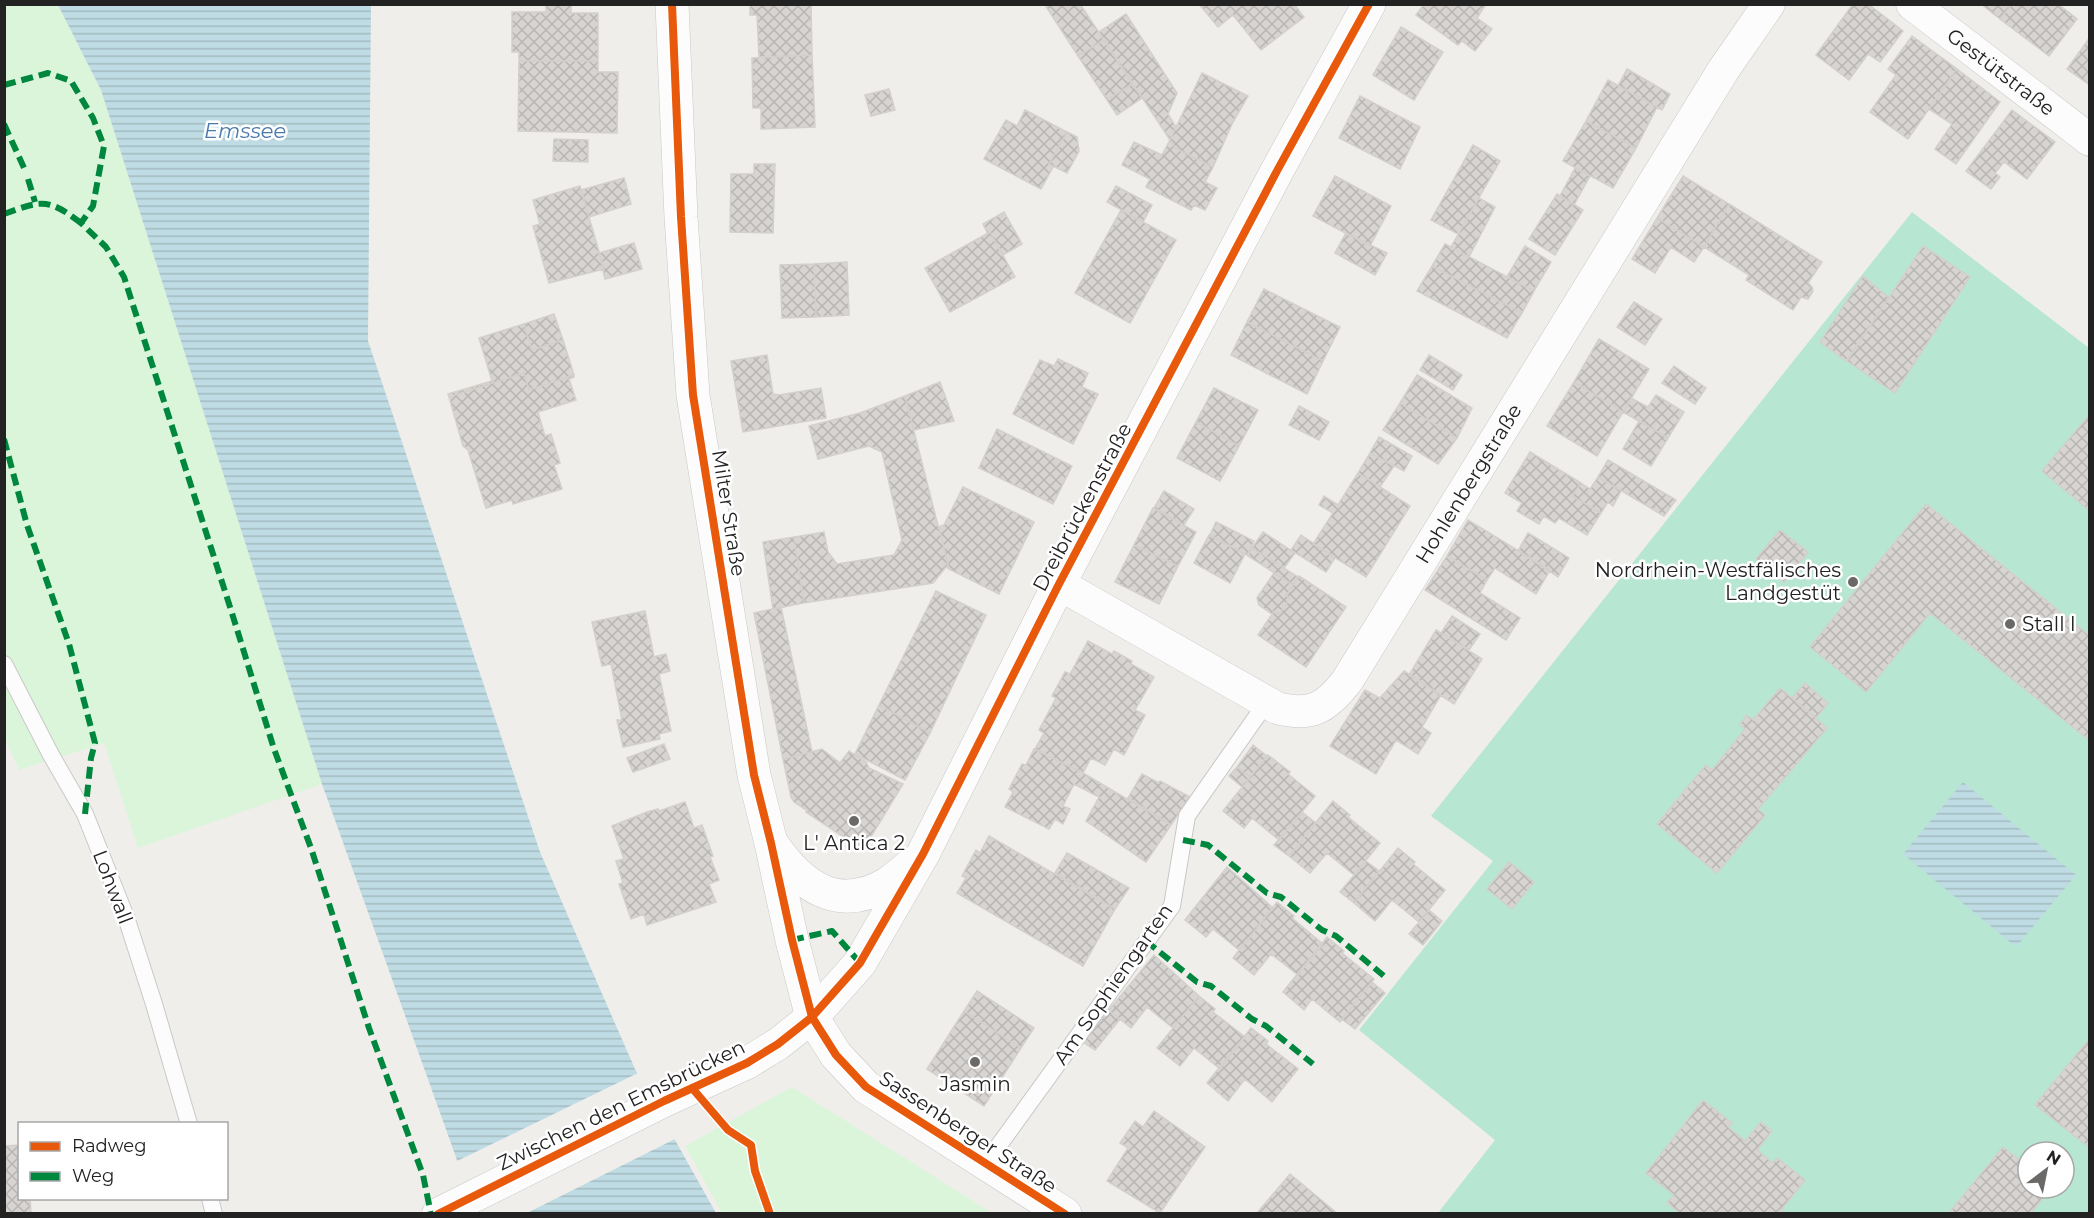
<svg xmlns="http://www.w3.org/2000/svg" width="2094" height="1218" font-family="Montserrat,sans-serif">
<style>
.park{fill:#daf5da}
.pitch{fill:#b7e6d2;fill-rule:evenodd}
.water{fill:url(#water-rules)}
.pier{fill:#f0eeeb}
.building{fill:url(#building-cross-hatch);stroke:#d3d0cc;stroke-width:1.5}
.lines{fill:none;stroke-linecap:round;stroke-linejoin:round}
.service-casing{stroke:#c9c8c7;stroke-width:18}
.minor-casing{stroke:#c9c8c7;stroke-width:33}
.tertiary-casing{stroke:#c9c8c7;stroke-width:34}
.service{stroke:#fdfcfc;stroke-width:16}
.minor{stroke:#fdfcfc;stroke-width:32}
.tertiary{stroke:#fdfcfc;stroke-width:33}
.quiet{stroke:#00873e;stroke-width:6;stroke-dasharray:12 6;stroke-linecap:butt}
.cycleway-casing{stroke:#fff;stroke-width:11}
.cycleway{stroke:#e8590c;stroke-width:8}
.poi-dot{fill:#6a6968;stroke:#fff;stroke-width:2}
.labels{text-anchor:middle;dominant-baseline:central;stroke-width:5;stroke-linejoin:round;paint-order:stroke}
.street-label{font-size:20px;fill:#222;stroke:#fff}
.poi-label{font-size:20px;fill:#222;stroke:#fff}
.water-label{font-size:21px;font-style:italic;fill:#4a7aab;stroke:#fff}
</style>
<defs>
<pattern id="water-rules" width="6" height="5" patternUnits="userSpaceOnUse" patternTransform="scale(1.5)"><rect width="6" height="5" fill="#bfdbe3"/><path d="M0 2.5h6" fill="none" stroke="#a4bcc2"/></pattern>
<pattern id="building-cross-hatch" width="8" height="8" patternUnits="userSpaceOnUse" patternTransform="scale(1.5)"><rect width="8" height="8" fill="#d7d4d2"/><path d="M0 0l8 8M0 8l8-8" fill="none" stroke="#b8b6b4"/></pattern>
</defs>
<rect width="100%" height="100%" fill="#f0eeeb"/>
<!-- park -->
<path class="park" d="M4 5H58L101 90 322 784 138 848 104 743 19 770 5 738Z
M792 1087 992 1213H722L685 1146Z"/>
<!-- pitch -->
<path class="pitch" d="M1912 212 2089 348V1213H1438L1495 1140 1359 1030 1493 861 1431 816ZM2028 1152H2064V1188H2028Z"/>
<!-- water -->
<path class="water" d="M58 5H371L368 341 540 852 635 1069 716 1213H476L322 784 101 90Z
M1963 782 2076 875 2016 947 1903 854Z"/>
<!-- pier -->
<path class="pier" d="M640 1072 677 1138 525 1214H473L455 1162Z"/>
<!-- building -->
<path class="building" d="M546 4H571V13H598V61H519V52H512V12H546Z
M750 4H811L812 55 759 57 757 15H750Z
M1080 4 1104 40 1078 56 1045 5Z
M1199 4H1294L1304 17 1261 50 1233 15 1218 27Z
M1424 4H1486L1477 18 1492 29 1475 51 1462 41 1458 45 1416 15Z
M1853 4H1868L1903 31 1880 62 1868 54 1849 80 1816 55Z
M1981 4H2012L2000 19Z
M2012 4H2058L2077 19 2049 56 2000 19Z
M1126 14 1177 93 1168 114 1176 127 1170 140 1099 32Z
M1401 27 1443 52 1414 100 1373 75Z
M1912 36 1957 69 1908 139 1870 112 1896 75 1888 69Z
M2090 37V85L2067 69Z
M1104 40 1132 84 1107 100 1078 56Z
M812 55 815 127 761 129V108H753L752 58Z
M519 61H598V72H618L617 133 518 131Z
M1627 69 1670 94 1662 110 1618 86Z
M1957 69 2000 102 1956 164 1935 149 1952 124 1929 109Z
M1202 73 1248 96 1232 124 1213 167 1175 148 1170 140Z
M1608 80 1657 107 1636 148 1586 121Z
M1132 84 1142 98 1117 115 1107 100Z
M889 89 895 110 871 116 865 95Z
M1360 96 1420 127 1400 169 1339 138Z
M1025 110 1067 132 1049 164 1053 167 1041 189 984 159 1006 120 1017 126Z
M2012 110 2055 142 2027 179 2004 162 1995 173 2000 177 1991 189 1966 171Z
M1586 121 1636 148 1613 188 1563 161Z
M1067 132 1077 137 1079 151 1067 173 1049 164Z
M554 139 588 140V162L553 161Z
M1170 140 1175 148 1213 167 1205 182 1217 188 1205 210 1194 205 1191 210 1146 187 1150 179 1122 165 1134 142 1162 155Z
M1473 145 1500 161 1458 234 1431 220Z
M754 164H775L773 233 730 232 731 174H754Z
M1575 168 1590 176 1574 205 1560 196Z
M1335 176 1391 206 1370 246 1313 216Z
M1683 176 1729 204 1704 247 1657 218Z
M624 178 631 204 589 217 581 190Z
M580 186 604 269 549 283 533 226 540 224 533 200Z
M1116 186 1152 205 1143 222 1107 202Z
M1557 194 1583 210 1555 255 1529 239Z
M1479 198 1495 207 1469 257 1451 247Z
M1729 204 1822 262 1808 283 1812 287 1813 291 1808 299 1801 297 1793 310 1746 280 1749 275 1704 247Z
M1121 210 1176 240 1130 323 1075 293Z
M1004 212 1022 244 1003 255 990 232H987L983 224Z
M1657 218 1704 247 1694 262 1671 247 1655 273 1632 259Z
M990 232 1015 277 950 312 925 268Z
M1346 233 1387 253 1375 275 1335 253Z
M634 243 642 269 605 279 599 253Z
M1445 244 1534 291 1522 313 1432 266Z
M1525 246 1551 262 1534 291 1507 277Z
M1923 246 1970 277 1895 393 1847 361Z
M847 262 849 315 816 317 814 264Z
M814 264 816 317 782 318 780 265Z
M1432 266 1522 313 1507 338 1417 291Z
M1863 276 1889 298 1846 361 1820 342Z
M1264 289 1340 327 1323 361 1247 322Z
M1634 302 1662 319 1645 345 1617 327Z
M554 314 563 340 532 350 524 324Z
M1247 322 1323 361 1307 394 1231 355Z
M524 324 532 350 563 340 574 375 529 390 524 373 449 397 448 394 492 381 479 338Z
M1599 339 1649 369 1623 412 1574 382Z
M767 355 773 394 779 395 821 388 826 418 743 432 731 361Z
M1429 355 1462 375 1453 390 1420 370Z
M1058 359 1088 373 1082 387 1098 394 1073 444 1013 414 1040 360 1054 366Z
M1674 366 1706 388 1695 404 1662 383Z
M524 373 529 390 574 375V377L569 379 576 400 538 412 545 436 551 434 560 463 554 465 562 489 513 504 512 500 486 508 468 450 463 446 449 397Z
M1417 375 1472 408 1457 438 1400 403Z
M940 382 954 421 914 430 905 396Z
M1574 382 1623 412 1597 456 1547 426Z
M1214 388 1258 410 1239 446 1196 422Z
M1656 395 1684 412 1668 438 1623 412 1631 398 1648 407Z
M905 396 949 569 946 567 933 583 804 603 794 537 824 532 828 552 837 564 894 555 902 540 882 452 869 446 818 459 809 426 860 413Z
M1400 403 1457 438 1438 464 1383 430Z
M1299 406 1329 422 1319 440 1289 425Z
M2090 414V511L2042 471Z
M1639 421 1668 438 1651 466 1623 449Z
M1196 422 1239 446 1220 481 1177 458Z
M997 429 1072 466 1053 504 979 468Z
M1379 437 1412 456 1404 471 1370 453Z
M1530 452 1581 483 1572 496 1601 513 1587 535 1559 518 1555 523 1544 516 1539 524 1517 511 1522 503 1505 493Z
M1370 453 1394 466 1380 487 1358 473Z
M1608 460 1676 500 1664 516 1598 477Z
M1358 473 1410 506 1366 577 1313 544 1333 513 1319 505 1324 496 1338 505Z
M1598 477 1621 491 1613 506 1608 502 1601 513 1572 496 1581 483 1590 489Z
M963 487 1034 522 999 594 949 569 939 527 944 525Z
M1164 491 1194 509 1184 525 1154 508Z
M1926 504 2090 636V741L1930 613 1866 692 1810 647Z
M1153 508 1196 532 1178 566 1134 545Z
M1468 520 1550 570 1536 594 1495 568 1487 580 1447 556Z
M1216 522 1254 541 1247 555 1210 535Z
M1780 530 1808 552 1784 582 1756 559Z
M1263 532 1295 553 1284 568 1252 548Z
M1528 533 1569 558 1558 577 1518 551Z
M1209 535 1245 554 1230 583 1194 563Z
M1301 535 1335 558 1326 572 1291 550Z
M794 537 804 603 773 609 763 542Z
M1134 545 1178 566 1159 604 1115 582Z
M1252 548 1298 577 1293 585 1248 556Z
M1447 556 1487 580 1480 593 1520 618 1506 640 1425 590Z
M1274 573 1293 585 1286 596 1290 598 1279 614 1274 611 1272 614 1259 605 1257 598Z
M1299 576 1346 607 1306 667 1258 635 1274 611 1279 614 1290 598 1286 596Z
M936 591 986 615 930 733 879 705Z
M781 607 812 752 783 759 754 613Z
M645 611 654 657 666 654 670 671 659 674 671 731 659 734 660 739 623 747 617 720H622L611 664 602 666 592 622Z
M1452 616 1480 634 1469 650 1441 633Z
M1436 630 1482 659 1454 704 1409 675Z
M1088 641 1112 654 1114 651 1132 661 1131 664 1154 677 1135 710 1145 715 1124 755 1114 749 1105 765 1091 758 1083 773 1035 749 1044 733 1039 730 1056 698 1052 696 1065 672 1070 674Z
M1404 671 1441 695 1422 727 1431 733 1418 754 1396 740 1376 774 1330 746 1365 690 1380 698Z
M1805 683 1828 703 1816 718 1792 698Z
M1780 688 1827 728 1758 809 1765 815 1717 873 1657 824 1706 765 1712 770 1745 729 1740 724 1747 715 1753 720Z
M879 705 930 733 905 780 855 754Z
M664 744 670 759 633 772 627 758Z
M1253 745 1267 756 1250 777 1237 767Z
M822 749 840 763 849 751 866 762 869 768 903 784 863 850 806 812 808 811 794 802 791 797 783 759Z
M1034 749 1083 773 1171 825 1146 862 1086 821 1099 797 1074 784 1063 806 1070 809 1063 824 1055 819 1049 829 1005 807 1013 792 1009 789 1022 764 1026 765Z
M1268 755 1290 772 1288 774 1315 796 1279 840 1252 818 1244 828 1223 811Z
M1237 767 1250 777 1242 787 1229 776Z
M1142 774 1159 783 1160 781 1190 797 1171 825 1128 798Z
M1333 801 1350 815 1348 817 1380 843 1354 875 1327 853 1310 873 1289 856Z
M685 802 694 828 702 825 713 856 710 857 719 880 709 884 716 902 647 925 644 914 631 919 619 884 623 883 616 861 624 859 612 826 647 812 658 809 659 811Z
M1302 812 1316 823 1289 856 1274 845Z
M989 836 1115 909 1083 966 957 893 966 878 962 876 976 850 980 853Z
M1398 848 1415 862 1413 864 1445 890 1419 922 1392 900 1375 921 1354 903Z
M1067 853 1129 888 1115 909 1055 873Z
M1366 861 1379 871 1354 903 1340 892Z
M1509 862 1534 882 1512 909 1487 889Z
M1227 867 1273 908 1239 950 1213 929 1206 937 1185 920Z
M1277 902 1294 916 1292 918 1323 944 1298 975 1271 954 1254 975 1233 958Z
M1429 910 1442 921 1423 945 1409 934Z
M1327 937 1344 951 1342 953 1374 979 1340 1022 1312 999 1304 1010 1283 992Z
M1154 955 1199 996 1173 1028 1147 1007 1131 1028 1109 1010Z
M1372 982 1385 993 1355 1029 1342 1019Z
M977 991 1034 1028 1021 1048 964 1011Z
M1199 996 1215 1009 1213 1012 1245 1037 1220 1069 1194 1048 1180 1066 1157 1048Z
M1109 1010 1120 1019 1095 1050 1083 1042Z
M964 1011 1021 1048 984 1106 927 1069Z
M1251 1028 1268 1041 1266 1044 1298 1069 1272 1102 1245 1079 1228 1101 1207 1083Z
M2090 1038V1148L2035 1105Z
M1703 1100 1732 1123 1728 1127 1745 1141 1761 1122 1772 1131 1757 1150 1773 1163 1777 1158 1805 1180 1781 1210 1784 1214H1681L1667 1203 1674 1195 1646 1173Z
M1154 1111 1205 1147 1160 1213 1107 1181 1128 1148 1120 1143 1135 1121 1143 1127Z
M20 1145V1198H30L31 1214H4V1146Z
M2003 1147 2028 1167V1188H2051L2030 1214H1948Z
M1290 1174 1338 1214 1257 1213Z"/>
<g class="lines">
<defs>
<path id="service" d="M4 664 51 755 85 814 126 917 154 1004 189 1124
M986 1163 1172 906 1187 816 1266 703
M210 1198 214 1214"/>
<g id="minor">
<path id="s1" d="M1912 4 2090 140"/>
<path id="s2" d="M1059 584 1277 708C1311 717 1326 708 1347 681L1724 69 1769 4"/>
<path d="M438 1214 664 1101 747 1063 778 1044 812 1017"/>
</g>
<path id="tertiary" d="M672 4 681 217 693 395 754 775 771 843 792 940 812 1017 836 1055 866 1087 1065 1214
M773 845C801 886 838 913 887 884 896 878 905 870 913 863
M812 1017 860 963 923 854 1059 584 1278 169 1369 4"/>
</defs>
<!-- service casing -->
<use href="#service" class="service-casing"/>
<!-- minor casing -->
<use href="#minor" class="minor-casing"/>
<!-- tertiary casing -->
<use href="#tertiary" class="tertiary-casing"/>
<!-- service -->
<use href="#service" class="service"/>
<!-- minor -->
<use href="#minor" class="minor"/>
<!-- tertiary -->
<use href="#tertiary" class="tertiary"/>
<!-- quiet -->
<path class="quiet" d="M4 85 48 73 71 81 93 118 104 146 93 206 81 223 106 247 124 277 231 610 274 749 311 848 369 1028 423 1175 431 1214
M4 124 25 170
M28 179 35 202
M4 214C42 200 48 198 81 223
M4 439 27 525 69 644 95 743 91 758 85 814
M1183 840 1208 845 1267 893 1281 897 1322 930 1336 936 1384 976
M792 940 832 931 860 963
M1146 941 1197 982 1211 986 1252 1019 1266 1026 1313 1064"/>
<defs>
<path id="cycleway" d="M672 4 681 217 693 395 754 775 771 843 792 940 812 1017 836 1055 866 1087 1065 1214
M692 1088 728 1130 751 1145 755 1171 770 1214
M438 1214 664 1101 747 1063 778 1044 812 1017 860 963 923 854 1059 584 1278 169 1369 4"/>
</defs>
<!-- cycleway casing -->
<use href="#cycleway" class="cycleway-casing"/>
<!-- cycleway -->
<use href="#cycleway" class="cycleway"/>
</g>
<!-- markers -->
<g class="poi-dot">
<circle cx="1853" cy="582" r="6"/>
<circle cx="2010" cy="624" r="6"/>
<circle cx="854" cy="821" r="6"/>
<circle cx="975" cy="1062" r="6"/>
</g>
<g class="labels">
<!-- street labels -->
<g class="street-label">
<text stroke="none"><textPath href="#s1" startOffset="112">Gestütstraße</textPath></text>
<text stroke="none"><textPath href="#s2" startOffset="564">Hohlenbergstraße</textPath></text>
<text transform="translate(1082 507) rotate(-62)">Dreibrückenstraße</text>
<text transform="translate(729 513) rotate(81)">Milter Straße</text>
<text transform="translate(113 887) rotate(69)">Lohwall</text>
<text transform="translate(1113 984) rotate(-55)">Am Sophiengarten</text>
<text transform="translate(621 1105) rotate(-26)">Zwischen den Emsbrücken</text>
<text transform="translate(968 1132) rotate(33)">Sassenberger Straße</text>
</g>
<!-- poi labels -->
<g class="poi-label">
<text x="1841" y="570" text-anchor="end">Nordrhein-Westfälisches<tspan x="1841" dy="23">Landgestüt</tspan></text>
<text x="2022" y="624" text-anchor="start">Stall I</text>
<text x="854" y="843">L' Antica 2</text>
<text x="975" y="1084">Jasmin</text>
</g>
<!-- water labels -->
<g class="water-label">
<text x="245" y="130">Emssee</text>
</g>
</g>
<!-- border -->
<rect width="2094" height="1218" fill="none" stroke="#222222" stroke-width="12"/>
<!-- legend -->
<rect x="18" y="1122" width="210" height="78" fill="#ffffff" stroke="#a7a7a7" stroke-width="1.5"/>
<rect x="30" y="1142" width="30" height="9" fill="#e8590c" stroke="#a7a7a7" stroke-width="1.5"/>
<text x="72" y="1152" font-size="18" fill="#222222">Radweg</text>
<rect x="30" y="1172" width="30" height="9" fill="#00873e" stroke="#a7a7a7" stroke-width="1.5"/>
<text x="72" y="1182" font-size="18" fill="#222222">Weg</text>
<!-- north arrow -->
<g transform="translate(2046 1170) rotate(32)"><circle r="28" fill="#ffffff" stroke="#a7a7a7" stroke-width="1.5"/>
<path d="M0-4.5L10 22L0 15L-10 22Z" fill="#6a6968"/>
<text y="-9" font-size="16" font-weight="bold" text-anchor="middle" fill="#222222">N</text>
</g>
</svg>
